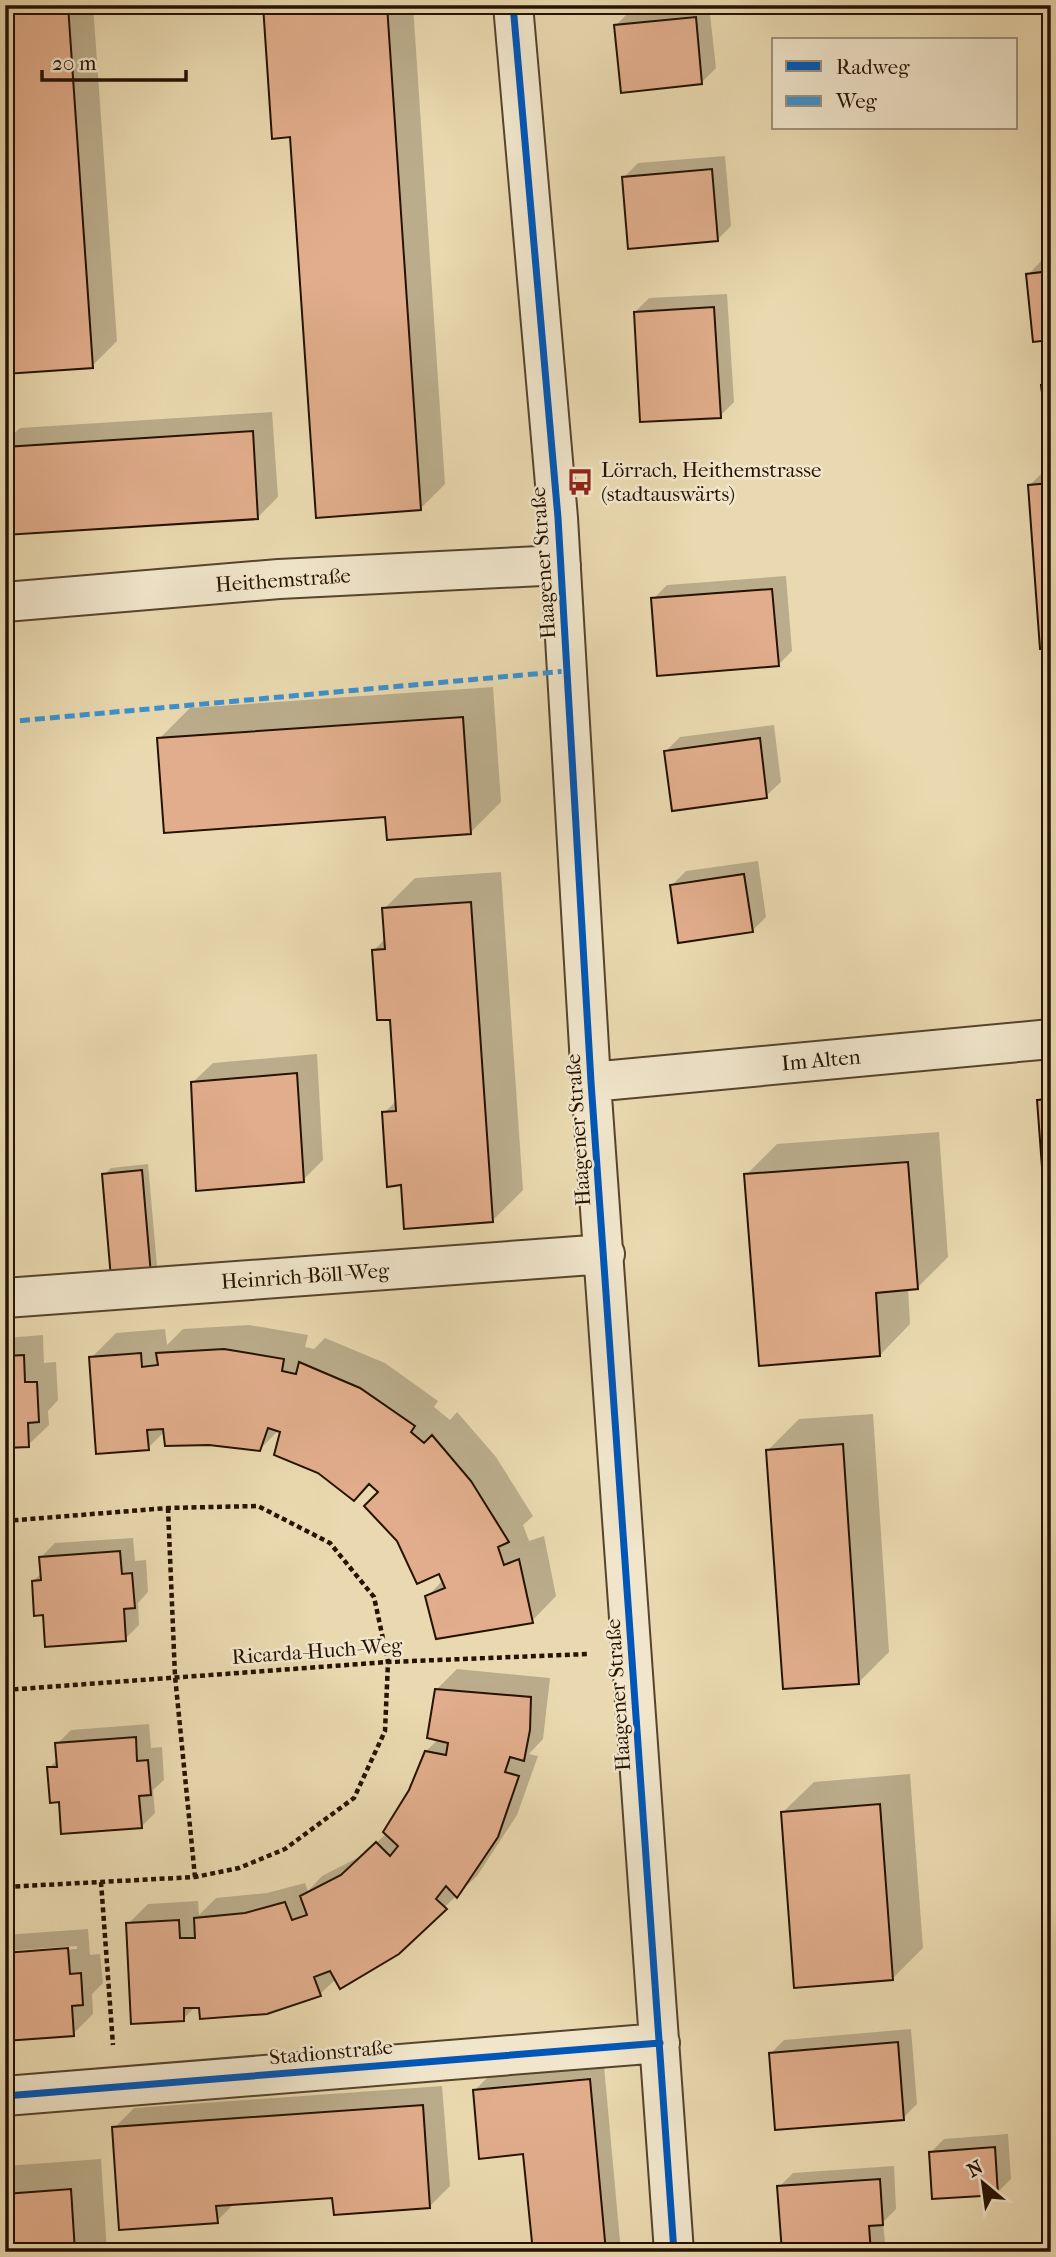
<svg xmlns="http://www.w3.org/2000/svg" width="1056" height="2257" font-family="'IM FELL French Canon',serif">
<style>
.shadow{fill:#0003}
.building{fill:#e1ad8c;stroke:#251200;stroke-width:2}
.lines{fill:none;stroke-linecap:round;stroke-linejoin:round}
.minor-casing{stroke:#56442c;stroke-width:42}
.path{stroke:#251200;stroke-width:4.5;stroke-dasharray:5 3.5;stroke-linecap:butt}
.minor{stroke:#f1e6cc;stroke-width:38}
.quiet{stroke:#3b92d0;stroke-width:5;stroke-dasharray:10 5;stroke-linecap:butt}
.cycleway-casing{stroke:#f1e6cc;stroke-width:11}
.cycleway{stroke:#0057b8;stroke-width:7}
.labels{text-anchor:middle;dominant-baseline:central;stroke-width:5;stroke-linejoin:round;paint-order:stroke}
.poi-label{font-size:21px;fill:#251200;stroke:#f1e6cc;text-anchor:start}
.street-label{font-size:21px;fill:#251200;stroke:#f1e6cc}
</style>
<rect width="100%" height="100%" fill="#ead9b0"/>
<filter id="stains"><feTurbulence type="fractalNoise" baseFrequency=".00286" numOctaves="4"/><feColorMatrix values="0 0 0 0 .2 0 0 0 0 .09 0 0 0 0 .02 0 0 0 .5 -.17"/></filter>
<radialGradient id="worn" r=".72"><stop offset=".6" stop-color="#630" stop-opacity="0"/><stop offset="1" stop-color="#630" stop-opacity=".3"/></radialGradient>
<!-- shadow -->
<path class="shadow" d="M5 5H93L117 341 92 366Z
M265 5H413L445 484 420 509 292 135Z
M692 5H709L716 68 702 82 616 25 630 11Z
M725 156 731 226 717 240 624 177 638 163Z
M1042 260H1051V338L1028 275Z
M727 294 734 402 720 416 635 312 649 298Z
M272 412 278 497 258 517 5 533V442L20 428Z
M1050 465H1051V647L1030 485Z
M786 576 792 651 778 665 653 599 667 585Z
M493 687 501 802 470 833 386 816 159 739 190 708Z
M774 725 781 782 766 796 666 751 680 737Z
M758 861 766 917 752 931 672 885 686 871Z
M501 872 523 1190 492 1221 402 1184 384 1113 397 1100 392 1018 374 950 386 938 384 909 415 878Z
M317 1054 323 1160 303 1180 192 1083 213 1063Z
M1051 1088V1265L1038 1101Z
M939 1132 948 1257 917 1288H908L910 1324 880 1355 746 1175 777 1144Z
M148 1164 157 1266 150 1273 104 1175 111 1168Z
M249 1325 308 1335 305 1347 314 1349 325 1338 385 1363 438 1401 434 1407 450 1420 457 1412 496 1457 533 1516 523 1525 529 1541 544 1536 556 1596 532 1621 427 1597 443 1580 440 1572 370 1482 279 1430 260 1449 165 1431 148 1448 91 1358 116 1333 165 1329 167 1345 183 1329Z
M43 1335 44 1363 56 1362 58 1400 48 1411 49 1425 28 1445 5 1446V1338Z
M873 1414 889 1652 858 1683 768 1450 799 1419Z
M133 1538 135 1561 146 1560 148 1592 138 1603 139 1625 125 1639 45 1613 33 1581 42 1573 41 1557 55 1543Z
M457 1669 550 1678 543 1739 529 1754 538 1756 517 1815 477 1876 398 1952 336 1979 320 1994 267 2012 196 2006 183 2019 128 1924 148 1904 198 1901 199 1915 216 1898 267 1893 305 1883 308 1891 322 1876 363 1855 387 1833 410 1791 426 1751 439 1739 436 1690Z
M149 1724 151 1748 162 1747 164 1780 153 1790 155 1813 141 1827 61 1800 49 1768 58 1759 57 1744 71 1730Z
M910 1774 923 1948 892 1979 783 1812 814 1782Z
M88 1929 90 1955 100 1954 103 1983 92 1994 93 2014 73 2034 5 1954 77 1949V1946L5 1951V1935Z
M911 2029 917 2104 903 2118 770 2054 784 2040Z
M604 2066 621 2252H500L504 2248 534 2245 525 2152 475 2090 489 2076Z
M442 2086 450 2186 430 2206 334 2196 235 2203 217 2221 114 2128 134 2108Z
M1008 2134 1011 2179 997 2193 930 2153 944 2139Z
M101 2159 107 2252H5V2166Z
M894 2166 896 2209 883 2222 886 2252H783L779 2187 793 2173Z"/>
<!-- building -->
<path class="building" d="M5 5H68L93 368 5 374Z
M263 5H387L421 510 316 518 290 137 272 139Z
M696 17 702 84 621 93 614 25Z
M712 169 718 241 628 249 622 177Z
M1051 271V340L1033 342 1026 274Z
M714 307 721 418 640 422 634 312Z
M1051 384V439H1048L1041 385Z
M253 431 258 519 5 535V447Z
M1051 483V648L1040 649 1028 485Z
M772 589 779 666 657 676 651 598Z
M1048 688H1051V727Z
M463 717 471 834 387 840 385 817 164 833 157 738Z
M760 738 767 798 672 811 664 751Z
M744 874 753 932 678 943 670 885Z
M471 902 493 1222 404 1229 401 1185 387 1187 382 1112 396 1111 390 1020H377L372 950 385 949 382 908Z
M297 1073 304 1182 196 1191 191 1082Z
M1051 1099V1288L1037 1100Z
M908 1162 918 1289 876 1293 880 1356 759 1366 744 1174Z
M142 1170 151 1275 111 1278 102 1174Z
M224 1349 284 1359 282 1371 296 1374 299 1362 360 1388 415 1426 411 1432 424 1443 432 1435 471 1481 509 1542 498 1547 504 1565 519 1559 533 1623 436 1639 425 1596 445 1588 439 1574 417 1584 397 1541 364 1506 378 1492 369 1484 354 1501 318 1473 274 1455 280 1432 268 1428 260 1451 209 1445 165 1446 163 1429 147 1430 149 1450 96 1454 89 1357 141 1353 142 1367 158 1365 156 1353Z
M24 1355 25 1382H37L39 1422 28 1423 29 1447 5 1448V1356Z
M843 1444 859 1684 783 1689 766 1450Z
M120 1551 122 1574 132 1573 135 1608 124 1609 126 1641 45 1647 43 1615 34 1616 32 1581 41 1580 39 1557Z
M435 1689 531 1697 530 1730 524 1761 510 1757 505 1772 519 1776 498 1837 457 1898 446 1886 436 1899 447 1909 399 1954 340 1989 330 1971 314 1977 321 1996 267 2014 200 2019 199 2008H184V2021L131 2024 126 1923 179 1920 180 1938H195L194 1918 245 1913 285 1902 292 1920 307 1915 300 1896 341 1875 376 1842 390 1856 398 1846 383 1832 409 1790 425 1751 446 1755 448 1743 427 1738Z
M136 1737 137 1761 148 1760 151 1795 139 1796 142 1828 61 1834 59 1802 50 1803 47 1767H57L55 1743Z
M880 1804 893 1980 794 1988 781 1812Z
M68 1948 70 1974 81 1973 83 2005 72 2006 74 2036 5 2041V1953Z
M898 2042 904 2120 775 2130 769 2053Z
M590 2079 606 2252H533L523 2154 479 2159 473 2090Z
M423 2105 430 2208 334 2215 332 2198 216 2206 218 2223 119 2230 112 2127Z
M995 2147 998 2195 932 2199 929 2152Z
M880 2179 883 2225 869 2226 871 2252H782L777 2186Z
M71 2189 75 2252H5V2194Z"/>
<g class="lines">
<defs>
<path id="minor" d="M513 5 558 518 591 1082 674 2252
M5 602 279 579 561 565
M591 1082 1051 1039
M5 1298 605 1254
M5 2096 660 2043"/>
</defs>
<!-- minor casing -->
<use href="#minor" class="minor-casing"/>
<!-- path -->
<path class="path" d="M168 1508 175 1676 195 1877
M5 1521 168 1508 258 1506 330 1543 374 1597 388 1662 385 1731 354 1798 285 1849 239 1868 195 1877 5 1887
M5 1690 388 1662 588 1654
M101 1882 113 2045"/>
<!-- minor -->
<use href="#minor" class="minor"/>
<!-- quiet -->
<path class="quiet" d="M5 722 567 671"/>
<defs>
<path id="cycleway" d="M513 5 558 518 591 1082 674 2252
M5 2096 660 2043"/>
</defs>
<!-- cycleway casing -->
<use href="#cycleway" class="cycleway-casing"/>
<!-- cycleway -->
<use href="#cycleway" class="cycleway"/>
</g>
<!-- icons -->
<defs>
<symbol id="bus-bare" viewBox="-9 -9 18 18"><path d="M-5-6H5V4H4V6H2V4H-2V6H-4V4H-5ZM-3.5-4V0h7V-4ZM-3.5 1.2v1.5H-2V1.2ZM2 1.2v1.5H3.5V1.2Z" fill="#8f2418" stroke="#f1e6cc" stroke-width="2.5" paint-order="stroke"/></symbol>
</defs>
<g fill-rule="evenodd">
<use href="#bus-bare" x="561" y="463" width="38" height="38"/>
</g>
<g class="labels">
<!-- poi labels -->
<g class="poi-label">
<text x="601" y="470">Lörrach, Heithemstrasse<tspan x="601" dy="24">(stadtauswärts)</tspan></text>
</g>
<!-- street labels -->
<g class="street-label">
<text transform="translate(543 563) rotate(-94)">Haagener Straße</text>
<text transform="translate(283 580) rotate(-4)">Heithemstraße</text>
<text transform="translate(821 1060) rotate(-5)">Im Alten</text>
<text transform="translate(578 1130) rotate(-94)">Haagener Straße</text>
<text transform="translate(305 1276) rotate(-4)">Heinrich-Böll-Weg</text>
<text transform="translate(317 1651) rotate(-4)">Ricarda-Huch-Weg</text>
<text transform="translate(618 1695) rotate(-94)">Haagener Straße</text>
<text transform="translate(331 2052) rotate(-5)">Stadionstraße</text>
</g>
</g>
<!-- margin -->
<rect width="1056" height="2257" fill="none" stroke="#ead9b0" stroke-width="28"/>
<rect x="7" y="7" width="1042" height="2243" fill="none" stroke="#251200" stroke-width="3.5"/>
<rect x="14" y="14" width="1028" height="2229" fill="none" stroke="#251200" stroke-width="2"/>
<!-- legend -->
<rect x="772" y="38" width="245" height="91" fill="#f1e6cc" stroke="#9f917a" stroke-width="2"/>
<rect x="786" y="61" width="35" height="10" fill="#0057b8" stroke="#9f917a" stroke-width="2"/>
<text x="836" y="74" font-size="21" fill="#251200">Radweg</text>
<rect x="786" y="96" width="35" height="10" fill="#3b92d0" stroke="#9f917a" stroke-width="2"/>
<text x="836" y="108" font-size="21" fill="#251200">Weg</text>
<!-- north arrow -->
<g transform="translate(983 2183) rotate(331)" stroke="#f1e6cc" stroke-width="5" paint-order="stroke">
<path d="M0-5L12 26L0 18L-12 26Z" fill="#251200"/>
<text y="-10" font-size="19" font-weight="bold" text-anchor="middle" fill="#251200">N</text>
</g>
<!-- scale -->
<path d="M42 70v10h144v-10" fill="none" stroke="#251200" stroke-width="3.5"/>
<text x="52" y="70" font-size="21" fill="#251200" stroke="#f1e6cc" stroke-width="5" paint-order="stroke">20 m</text>
<rect width="100%" height="100%" filter="url(#stains)"/>
<rect width="100%" height="100%" fill="url(#worn)"/>
</svg>
